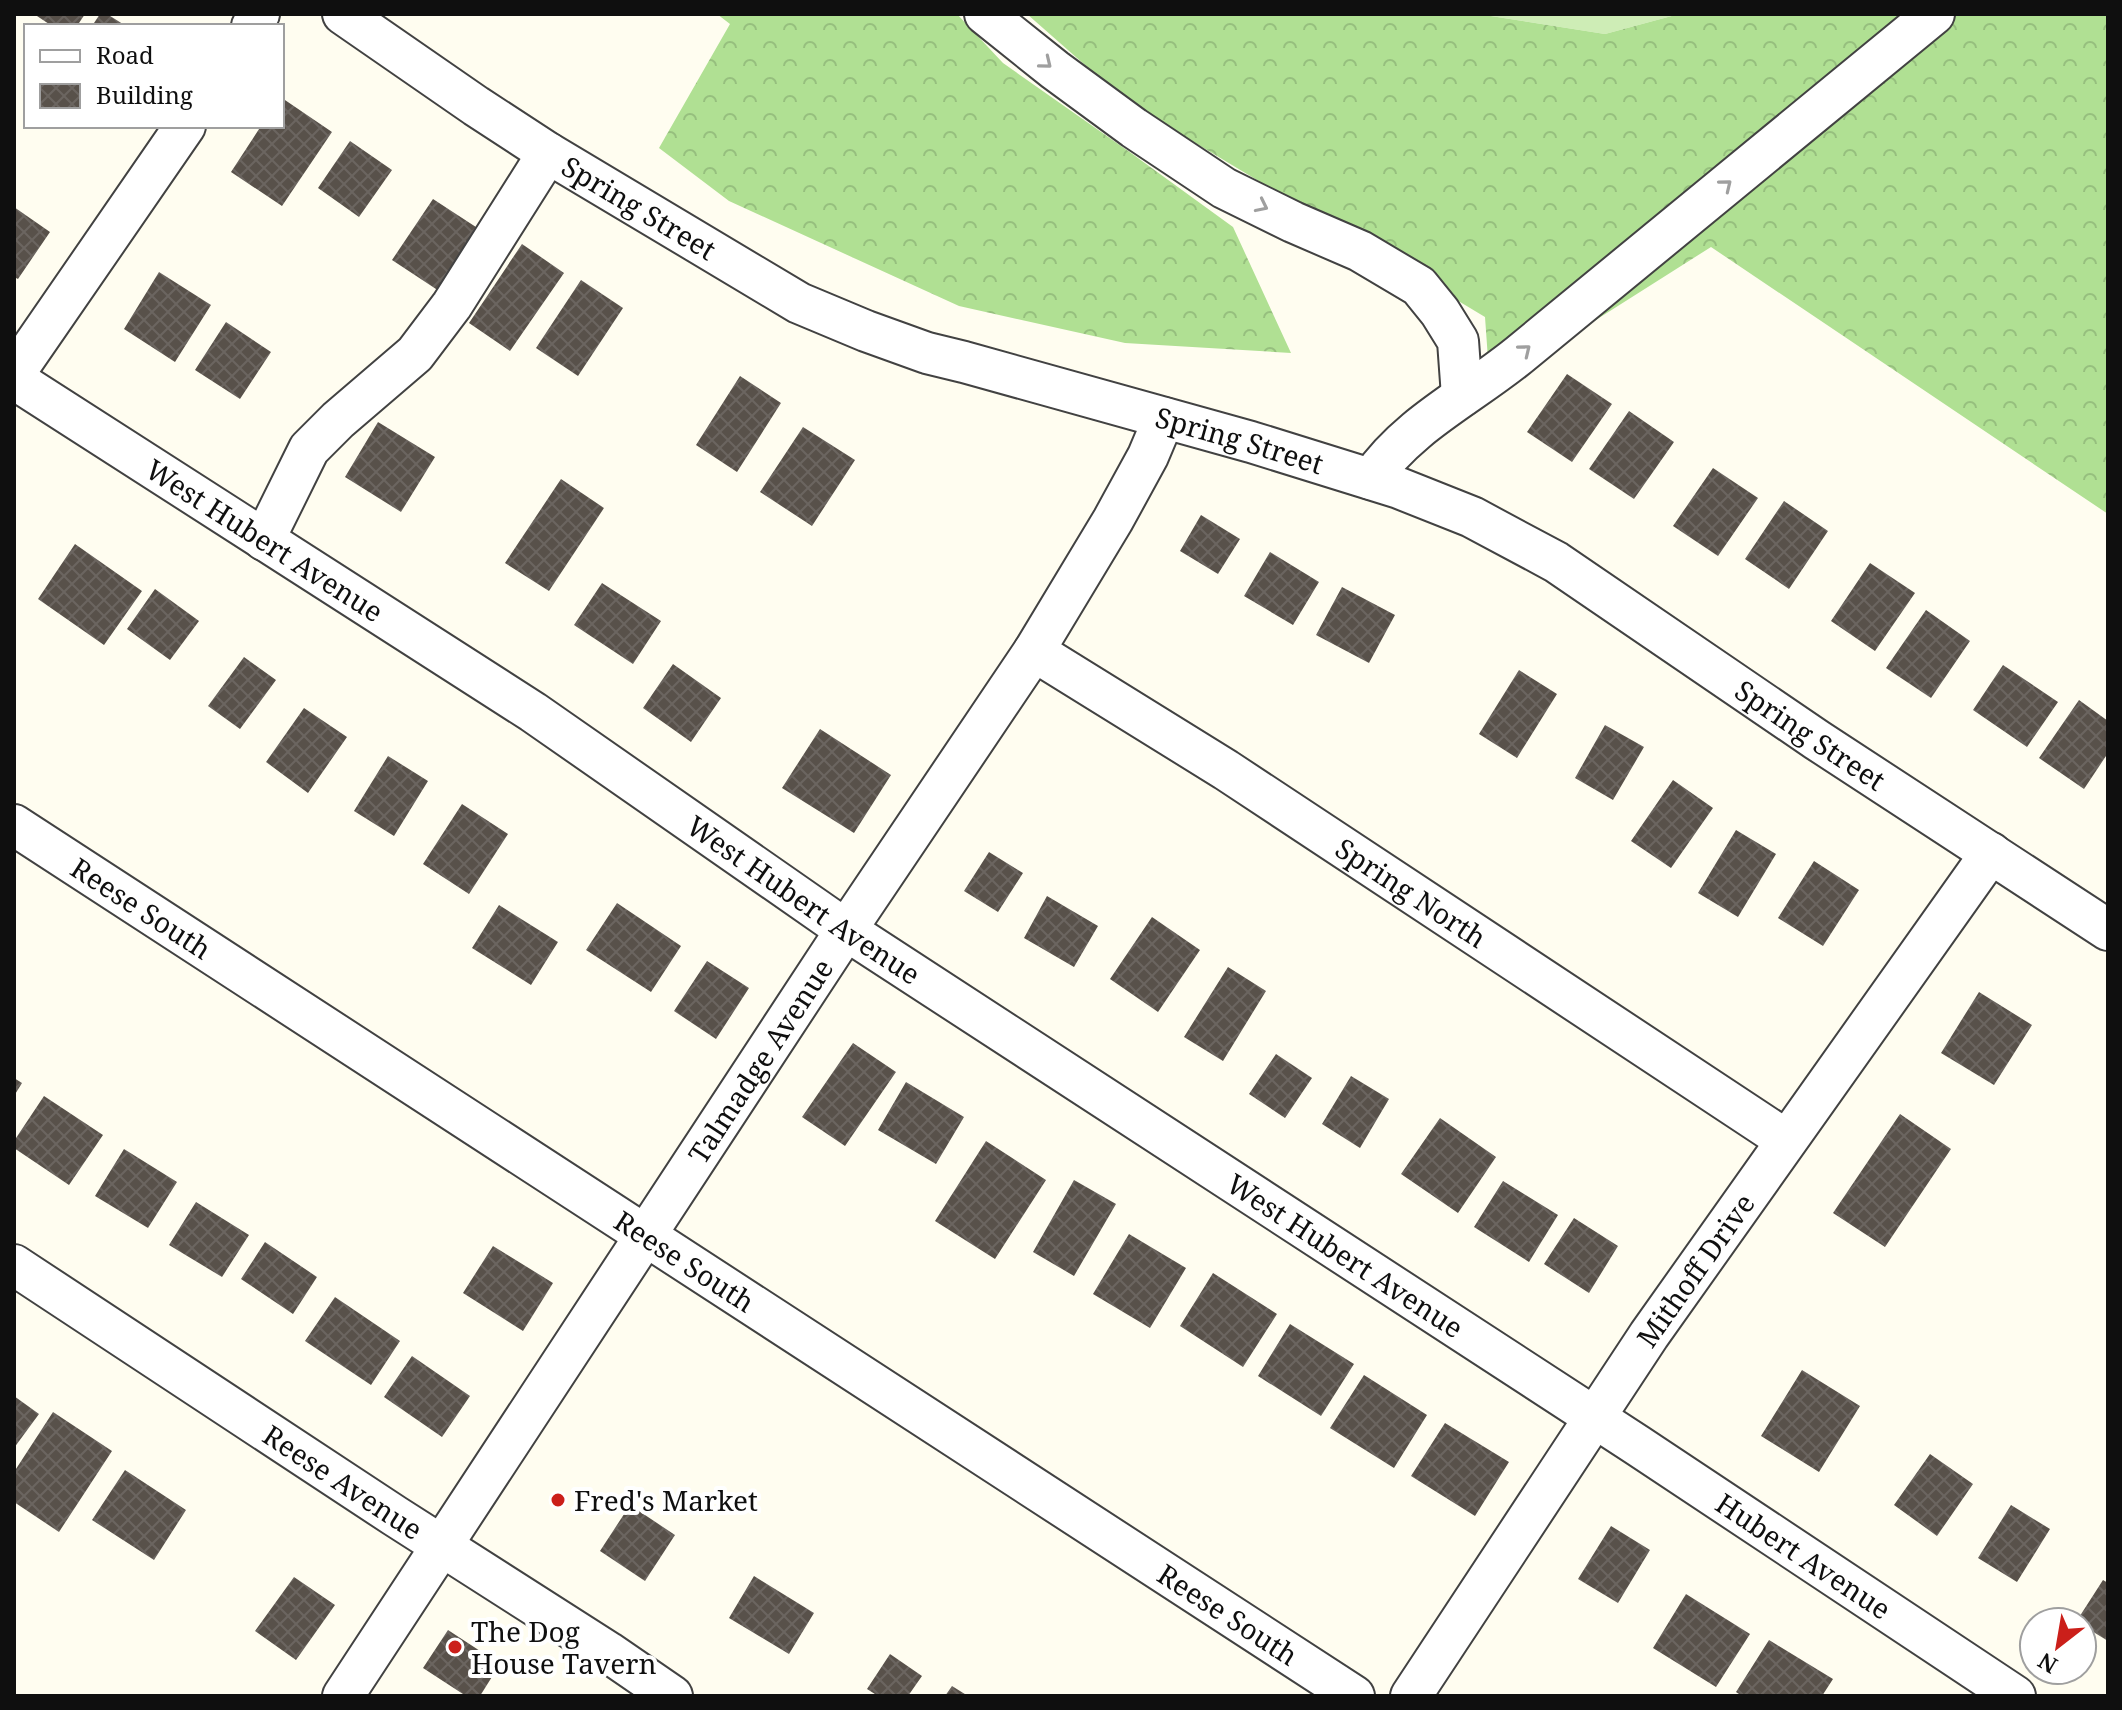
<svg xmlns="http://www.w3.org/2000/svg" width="2122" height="1710" font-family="'Noto Serif',serif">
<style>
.grass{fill:#ceedb6}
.forest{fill:url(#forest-crowns)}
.building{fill:url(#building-cross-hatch)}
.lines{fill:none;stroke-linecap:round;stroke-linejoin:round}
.minor-casing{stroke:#424242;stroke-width:44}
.minor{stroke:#fff;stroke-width:40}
.oneway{stroke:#9f9f9f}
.poi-dot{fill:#cb1f1a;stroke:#fff;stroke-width:3}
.labels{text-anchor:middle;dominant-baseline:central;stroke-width:8;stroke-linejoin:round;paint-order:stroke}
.street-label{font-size:28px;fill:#0f0f0f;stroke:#fff}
.poi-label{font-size:28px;fill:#0f0f0f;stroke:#fff;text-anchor:start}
</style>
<defs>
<pattern id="forest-crowns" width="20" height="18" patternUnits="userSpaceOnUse" patternTransform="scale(2)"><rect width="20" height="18" fill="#b0e093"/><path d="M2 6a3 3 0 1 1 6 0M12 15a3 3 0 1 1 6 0" fill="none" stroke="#96bf7e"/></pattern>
<pattern id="building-cross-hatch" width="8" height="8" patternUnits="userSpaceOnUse" patternTransform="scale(2)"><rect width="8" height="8" fill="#58514a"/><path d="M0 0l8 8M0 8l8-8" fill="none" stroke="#6b6560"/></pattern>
</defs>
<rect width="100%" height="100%" fill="#fffdf0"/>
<!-- grass -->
<path class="grass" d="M1478 14H1679L1605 34Z"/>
<!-- forest -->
<path class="forest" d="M717 14H957L1003 63 1131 153 1233 227 1291 353 1125 343 959 306 729 201 659 148 730 24Z
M1027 14H1478L1605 34 1679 14H2108V514L1711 247 1490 387 1485 317 1127 102Z"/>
<!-- building -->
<path class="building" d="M34 14H85L77 26H52Z
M100 14H107L126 26H92Z
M282 98 332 132 282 206 231 172 261 126H282Z
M350 141 392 170 359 217 318 188Z
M433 199 479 229 439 291 392 260Z
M14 207 50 232 18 279 14 277Z
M522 244 564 273 510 351 469 323Z
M159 272 211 305 175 362 124 329Z
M581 280 623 308 578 376 536 348Z
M226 322 271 352 240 399 195 370Z
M1567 374 1612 404 1572 462 1527 432Z
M740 376 781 403 737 472 696 445Z
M1629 411 1674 442 1634 499 1589 469Z
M378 422 435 457 401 512 345 477Z
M803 427 855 460 812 526 760 492Z
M1713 468 1758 498 1718 556 1673 526Z
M561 479 604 508 549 591 505 563Z
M1784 501 1828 531 1789 589 1745 559Z
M1201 515 1240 539 1218 574 1180 551Z
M75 544 142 591 104 645 38 599Z
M1270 552 1319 582 1293 625 1244 596Z
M1870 563 1915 593 1875 651 1831 621Z
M602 583 661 621 633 664 574 625Z
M1342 587 1395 615 1369 663 1316 635Z
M155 589 199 621 170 660 127 629Z
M1926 610 1970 641 1931 698 1886 668Z
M244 657 276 680 240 729 208 706Z
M673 664 721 698 691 742 643 708Z
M2003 665 2058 702 2027 747 1973 710Z
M1519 670 1557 694 1517 758 1479 734Z
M2079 700 2108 721V753L2084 789 2039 758Z
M304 708 347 737 308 793 266 762Z
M1605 725 1644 747 1613 800 1575 778Z
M820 729 891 775 854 833 782 788Z
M388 756 428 781 394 836 354 811Z
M1673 780 1713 808 1671 868 1631 841Z
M462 804 508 834 469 894 423 864Z
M1736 830 1776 854 1738 917 1698 893Z
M989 852 1023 873 998 912 964 891Z
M1814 861 1859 890 1823 946 1778 918Z
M1047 896 1098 926 1074 967 1024 938Z
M617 903 681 946 651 992 586 950Z
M499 905 558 942 531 985 472 948Z
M1152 917 1200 950 1158 1012 1110 979Z
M707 961 749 988 716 1039 674 1011Z
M1228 967 1266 991 1223 1061 1184 1037Z
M1979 992 2032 1025 1994 1085 1941 1053Z
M853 1043 896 1072 845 1146 802 1117Z
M1276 1054 1312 1078 1285 1118 1249 1094Z
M1351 1076 1389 1099 1360 1148 1322 1124Z
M14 1078 22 1083 14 1096Z
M906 1082 964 1117 936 1164 878 1130Z
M44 1096 103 1135 69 1185 14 1148V1141Z
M1900 1114 1951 1149 1885 1247 1833 1213Z
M1440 1118 1496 1157 1458 1213 1401 1174Z
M986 1141 1046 1180 995 1259 935 1221Z
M124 1149 177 1182 148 1228 95 1196Z
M1074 1180 1116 1204 1074 1276 1033 1252Z
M1503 1181 1558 1215 1529 1262 1474 1227Z
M196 1202 249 1235 222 1277 169 1245Z
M1574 1218 1618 1246 1589 1293 1544 1264Z
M1129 1234 1186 1268 1150 1328 1093 1294Z
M265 1242 317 1277 293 1314 241 1279Z
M493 1246 553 1283 523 1331 463 1293Z
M1213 1273 1277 1314 1243 1367 1180 1326Z
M335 1297 400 1341 371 1385 305 1341Z
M1290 1324 1354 1364 1321 1416 1258 1376Z
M412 1356 470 1396 442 1437 384 1397Z
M1802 1370 1860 1406 1819 1472 1761 1436Z
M1364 1375 1427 1415 1394 1468 1330 1428Z
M14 1396 39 1414 14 1448Z
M53 1412 112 1451 59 1532 14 1502V1472Z
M1445 1423 1509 1462 1475 1516 1411 1476Z
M1930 1454 1973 1484 1937 1536 1894 1505Z
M125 1470 186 1510 154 1560 92 1520Z
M630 1505 675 1535 645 1581 600 1551Z
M2011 1505 2050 1529 2017 1582 1978 1558Z
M1611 1526 1650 1550 1618 1603 1578 1579Z
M754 1576 814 1613 789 1654 729 1618Z
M294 1577 335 1605 296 1660 255 1631Z
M2103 1580 2108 1583V1641L2082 1625V1622H2076Z
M1686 1594 1750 1634 1716 1687 1653 1648Z
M448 1630 500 1664 480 1696H466L423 1668Z
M1769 1640 1833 1679 1822 1696H1742L1736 1692Z
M890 1654 922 1676 908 1696H878L867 1689Z
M952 1686 968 1696H945Z"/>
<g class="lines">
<defs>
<g id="minor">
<path id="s1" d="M343 14 476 106 548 153 799 303 866 331 927 353 964 362 1251 442 1399 488 1472 517 1556 562 1817 740 2108 930"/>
<path d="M985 14 1055 70 1134 128 1224 188 1293 222 1360 251 1419 286 1440 312 1458 341 1462 396"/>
<path d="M252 26 259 14"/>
<path d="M14 374 185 126"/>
<path id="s2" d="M14 379 533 712 846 930 1637 1445 2015 1696"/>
<path d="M1371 479C1409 423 1473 394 1524 351 1661 239 1797 126 1934 14"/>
<path d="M264 540 309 449 338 420 415 354 452 305 548 153"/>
<path id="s3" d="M1034 651 1226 770 1786 1140"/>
<path id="s4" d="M14 825 1354 1696"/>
<path id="s5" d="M14 1265 395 1516 608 1652 672 1696"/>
<path id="s6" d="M343 1696 846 930 1034 651 1113 520 1148 456 1164 418"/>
<path id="s7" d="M1411 1696 1649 1335 1991 853"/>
</g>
</defs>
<!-- minor casing -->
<use href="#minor" class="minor-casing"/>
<!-- minor -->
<use href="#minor" class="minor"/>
</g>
<!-- one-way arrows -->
<defs><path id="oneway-chevron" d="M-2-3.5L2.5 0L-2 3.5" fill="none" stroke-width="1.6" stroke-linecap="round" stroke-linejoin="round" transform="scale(2)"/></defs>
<g class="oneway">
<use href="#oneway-chevron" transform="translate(1046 63) rotate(39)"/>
<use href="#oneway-chevron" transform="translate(1726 185) rotate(-39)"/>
<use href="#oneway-chevron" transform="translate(1262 206) rotate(26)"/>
<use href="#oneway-chevron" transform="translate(1525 350) rotate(-39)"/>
</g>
<!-- markers -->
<g class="poi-dot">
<circle cx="558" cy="1500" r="8"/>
<circle cx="455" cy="1647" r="8"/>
</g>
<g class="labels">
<!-- street labels -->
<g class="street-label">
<text stroke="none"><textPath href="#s1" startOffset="354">Spring Street</textPath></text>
<text stroke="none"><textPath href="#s1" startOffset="1002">Spring Street</textPath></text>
<text stroke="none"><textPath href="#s2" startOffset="298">West Hubert Avenue</textPath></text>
<text stroke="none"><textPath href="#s1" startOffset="1650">Spring Street</textPath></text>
<text stroke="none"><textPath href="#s3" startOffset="448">Spring North</textPath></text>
<text stroke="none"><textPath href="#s2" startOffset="946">West Hubert Avenue</textPath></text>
<text stroke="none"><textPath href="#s4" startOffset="152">Reese South</textPath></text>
<text stroke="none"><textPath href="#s6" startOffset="760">Talmadge Avenue</textPath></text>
<text stroke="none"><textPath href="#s2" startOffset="1594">West Hubert Avenue</textPath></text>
<text stroke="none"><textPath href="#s4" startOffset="800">Reese South</textPath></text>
<text stroke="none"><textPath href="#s7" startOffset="512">Mithoff Drive</textPath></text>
<text stroke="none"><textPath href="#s5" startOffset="394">Reese Avenue</textPath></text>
<text stroke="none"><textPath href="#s2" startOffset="2142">Hubert Avenue</textPath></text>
<text stroke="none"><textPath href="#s4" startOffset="1448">Reese South</textPath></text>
</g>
<!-- poi labels -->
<g class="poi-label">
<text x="574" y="1500">Fred's Market</text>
<text x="471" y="1631">The Dog<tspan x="471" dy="32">House Tavern</tspan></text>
</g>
</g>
<!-- border -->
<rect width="2122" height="1710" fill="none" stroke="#0f0f0f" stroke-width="32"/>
<!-- legend -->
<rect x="24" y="24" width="260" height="104" fill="#ffffff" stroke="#9f9f9f" stroke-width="2"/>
<rect x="40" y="50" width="40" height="12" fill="#ffffff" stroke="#9f9f9f" stroke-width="2"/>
<text x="96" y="64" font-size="24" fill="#0f0f0f">Road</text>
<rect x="40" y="84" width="40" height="24" fill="url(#building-cross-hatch)" stroke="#9f9f9f" stroke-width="2"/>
<text x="96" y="104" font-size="24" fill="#0f0f0f">Building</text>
<!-- north arrow -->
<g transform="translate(2058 1646) rotate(211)"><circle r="38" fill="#ffffff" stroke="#9f9f9f" stroke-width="2"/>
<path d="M0-6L14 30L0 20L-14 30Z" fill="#cb1f1a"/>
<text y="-12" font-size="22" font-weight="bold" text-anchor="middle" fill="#0f0f0f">N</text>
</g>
</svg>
